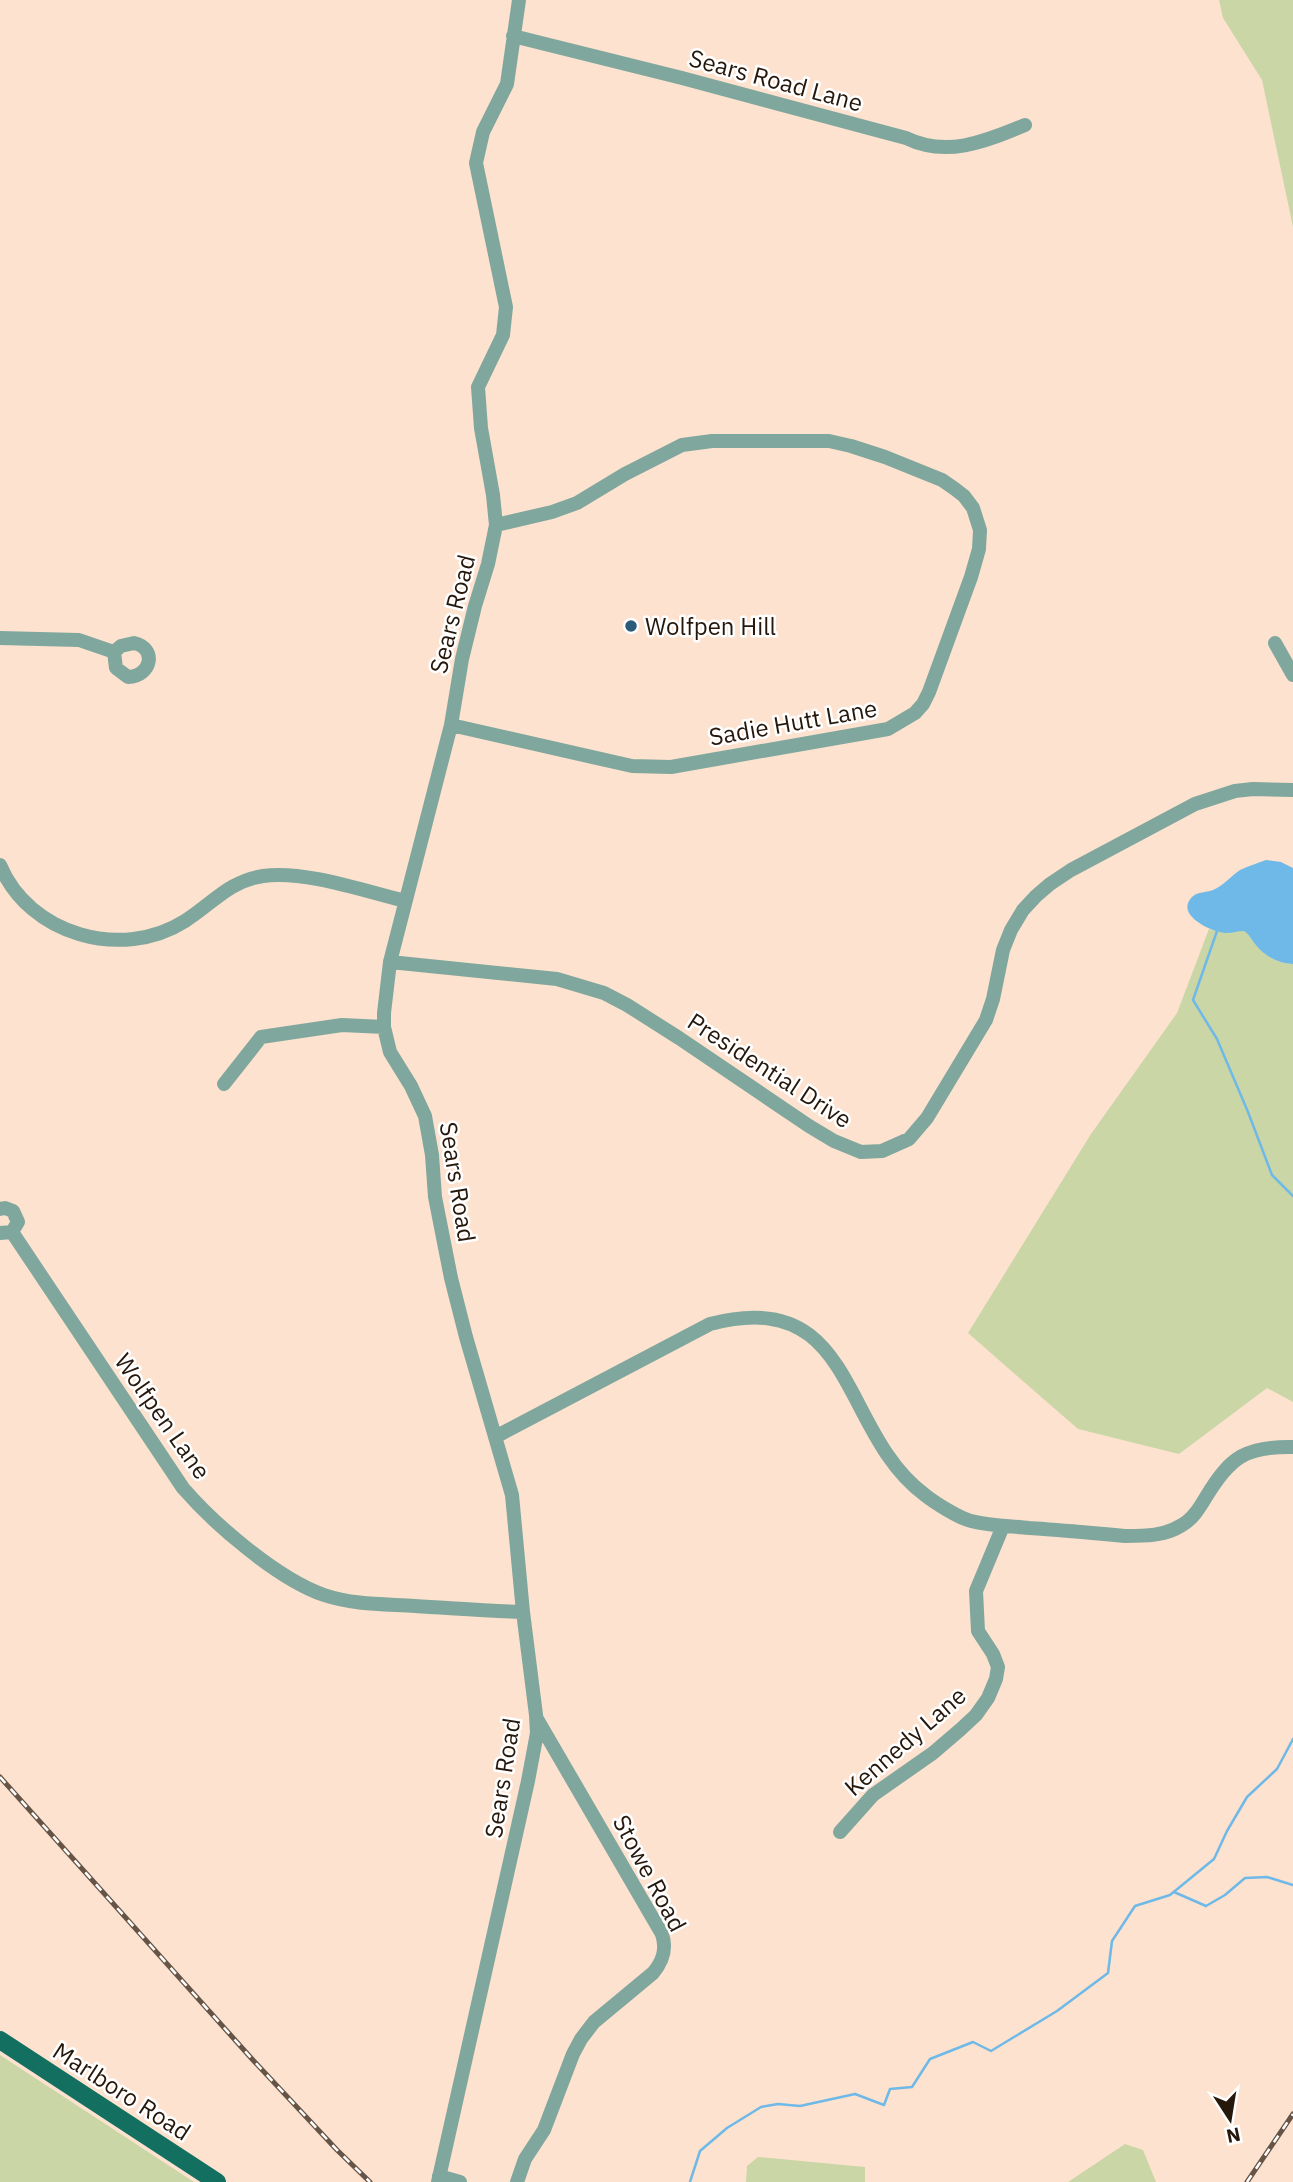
<svg xmlns="http://www.w3.org/2000/svg" width="1293" height="2182" font-family="'IBM Plex Sans',sans-serif">
<style>
.green{fill:#cbd6a6}
.water{fill:#6eb9e7}
.lines{fill:none;stroke-linecap:round;stroke-linejoin:round}
.stream{stroke:#6eb9e7;stroke-width:2.5}
.minor{stroke:#80a79d;stroke-width:14}
.major{stroke:#137061;stroke-width:18}
.rail-casing{stroke:#665446;stroke-width:5}
.rail{stroke:#fff;stroke-width:2.5;stroke-dasharray:8;stroke-linecap:butt}
.poi-dot{fill:#2a5b79;stroke:#fff;stroke-width:2.5}
.labels{text-anchor:middle;dominant-baseline:central;stroke-width:5;stroke-linejoin:round;paint-order:stroke}
.street-label{font-size:24px;fill:#26170b;stroke:#fff}
.poi-label{font-size:24px;fill:#26170b;stroke:#fff;text-anchor:start}
</style>
<rect width="100%" height="100%" fill="#fde2cf"/>
<!-- green -->
<path class="green" d="M1219 0H1293V227L1262 80 1223 18Z
M1209 929 1226 933 1244 930C1250 935 1251 938 1255 944 1264 956 1279 964 1293 964V1402L1267 1388 1179 1454 1078 1429 968 1333 1091 1134 1177 1013Z
M0 2055 194 2182H0Z
M1125 2144 1143 2150 1156 2182H1068Z
M758 2157 865 2167V2182H746L747 2166Z"/>
<!-- water -->
<path class="water" d="M1266 860 1281 862 1293 868V964C1279 964 1264 956 1255 944 1251 939 1250 935 1244 931 1238 931 1232 933 1227 933 1213 933 1174 915 1192 897 1199 891 1205 893 1213 890 1223 886 1231 876 1240 870 1248 866 1258 863 1266 860Z"/>
<g class="lines">
<!-- stream -->
<path class="stream" d="M1217 931 1193 1000 1217 1039 1248 1112 1272 1175 1293 1196
M1174 1892 1206 1906 1225 1895 1245 1878 1267 1877 1293 1885
M690 2182 700 2151 727 2128 761 2107 778 2104 800 2106 855 2094 884 2105 890 2089 912 2087 930 2059 973 2042 991 2051 1057 2011 1108 1973 1112 1941 1135 1906 1170 1895 1214 1859 1227 1831 1247 1797 1277 1769 1293 1739"/>
<!-- minor -->
<path class="minor" d="M513 36 682 78 906 138C947 158 986 141 1025 125
M0 638 79 640 114 652
M134 643C157 648 152 676 128 677L116 668 114 652 121 646Z
M1275 643 1293 675
M451 725 632 766 671 767 888 729 915 713 923 704 929 692 971 577 979 549 980 530 973 508 964 496 955 489 942 480 885 457 851 446 829 441H712L682 445 625 474 577 503 552 512 496 525
M0 865C29 935 122 961 185 921 212 904 229 881 263 876 304 870 364 891 405 901
M390 962 557 979 604 993 627 1005 679 1038 809 1126 834 1141 861 1152 882 1151 909 1139 927 1118 986 1020 993 999 1003 950 1011 930 1023 910 1036 896 1050 884 1071 870 1195 804 1235 791 1253 789 1293 790
M224 1084 261 1037 342 1025 384 1027
M0 1209 5 1208 13 1211 18 1222 12 1232 0 1233
M12 1232 183 1488C215 1525 278 1579 324 1595 354 1605 384 1604 415 1606 451 1608 487 1611 523 1612
M495 1437 710 1324C857 1285 839 1432 925 1495 935 1503 959 1518 971 1521 990 1526 1010 1526 1029 1528 1061 1530 1093 1533 1125 1536 1145 1536 1165 1536 1182 1525 1193 1519 1200 1507 1206 1497 1230 1457 1246 1446 1293 1447
M840 1832 873 1795 933 1753 961 1729 976 1715 988 1698 996 1679 998 1667 993 1654 978 1631 976 1591 1003 1526
M439 2176 460 2182
M438 2182 528 1781 537 1733 536 1715 523 1612 512 1495 466 1337 451 1278 435 1197 432 1155 425 1116 411 1086 390 1052 384 1027V1013L390 962 451 725 462 659 475 606 488 564 496 525 493 495 481 428 478 387 503 335 506 307 476 163 483 132 507 84 519 0
M517 2182 525 2159 544 2130 573 2054 581 2039 594 2022 653 1973C663 1961 667 1949 662 1934L537 1719"/>
<!-- major -->
<path class="major" d="M0 2040 217 2182"/>
<defs>
<path id="rail" d="M0 1777 252 2059 337 2150 370 2182
M1247 2182 1293 2114"/>
</defs>
<!-- rail casing -->
<use href="#rail" class="rail-casing"/>
<!-- rail -->
<use href="#rail" class="rail"/>
</g>
<!-- markers -->
<circle class="poi-dot" cx="631" cy="626" r="7"/>
<g class="labels">
<!-- street labels -->
<g class="street-label">
<text transform="translate(776 80) rotate(15)">Sears Road Lane</text>
<text transform="translate(452 614) rotate(-76)">Sears Road</text>
<text transform="translate(793 722) rotate(-10)">Sadie Hutt Lane</text>
<text transform="translate(770 1070) rotate(33)">Presidential Drive</text>
<text transform="translate(458 1182) rotate(81)">Sears Road</text>
<text transform="translate(163 1416) rotate(55)">Wolfpen Lane</text>
<text transform="translate(905 1741) rotate(-41)">Kennedy Lane</text>
<text transform="translate(502 1778) rotate(-81)">Sears Road</text>
<text transform="translate(650 1873) rotate(62)">Stowe Road</text>
<text transform="translate(122 2091) rotate(33)">Marlboro Road</text>
</g>
<!-- poi labels -->
<g class="poi-label">
<text x="645" y="626">Wolfpen Hill</text>
</g>
</g>
<!-- north arrow -->
<g transform="translate(1230 2119) rotate(168)" stroke="#ffffff" stroke-width="5" paint-order="stroke">
<path d="M0-5L12 26L0 18L-12 26Z" fill="#26170b"/>
<text y="-10" font-size="19" font-weight="bold" text-anchor="middle" fill="#26170b">N</text>
</g>
</svg>
